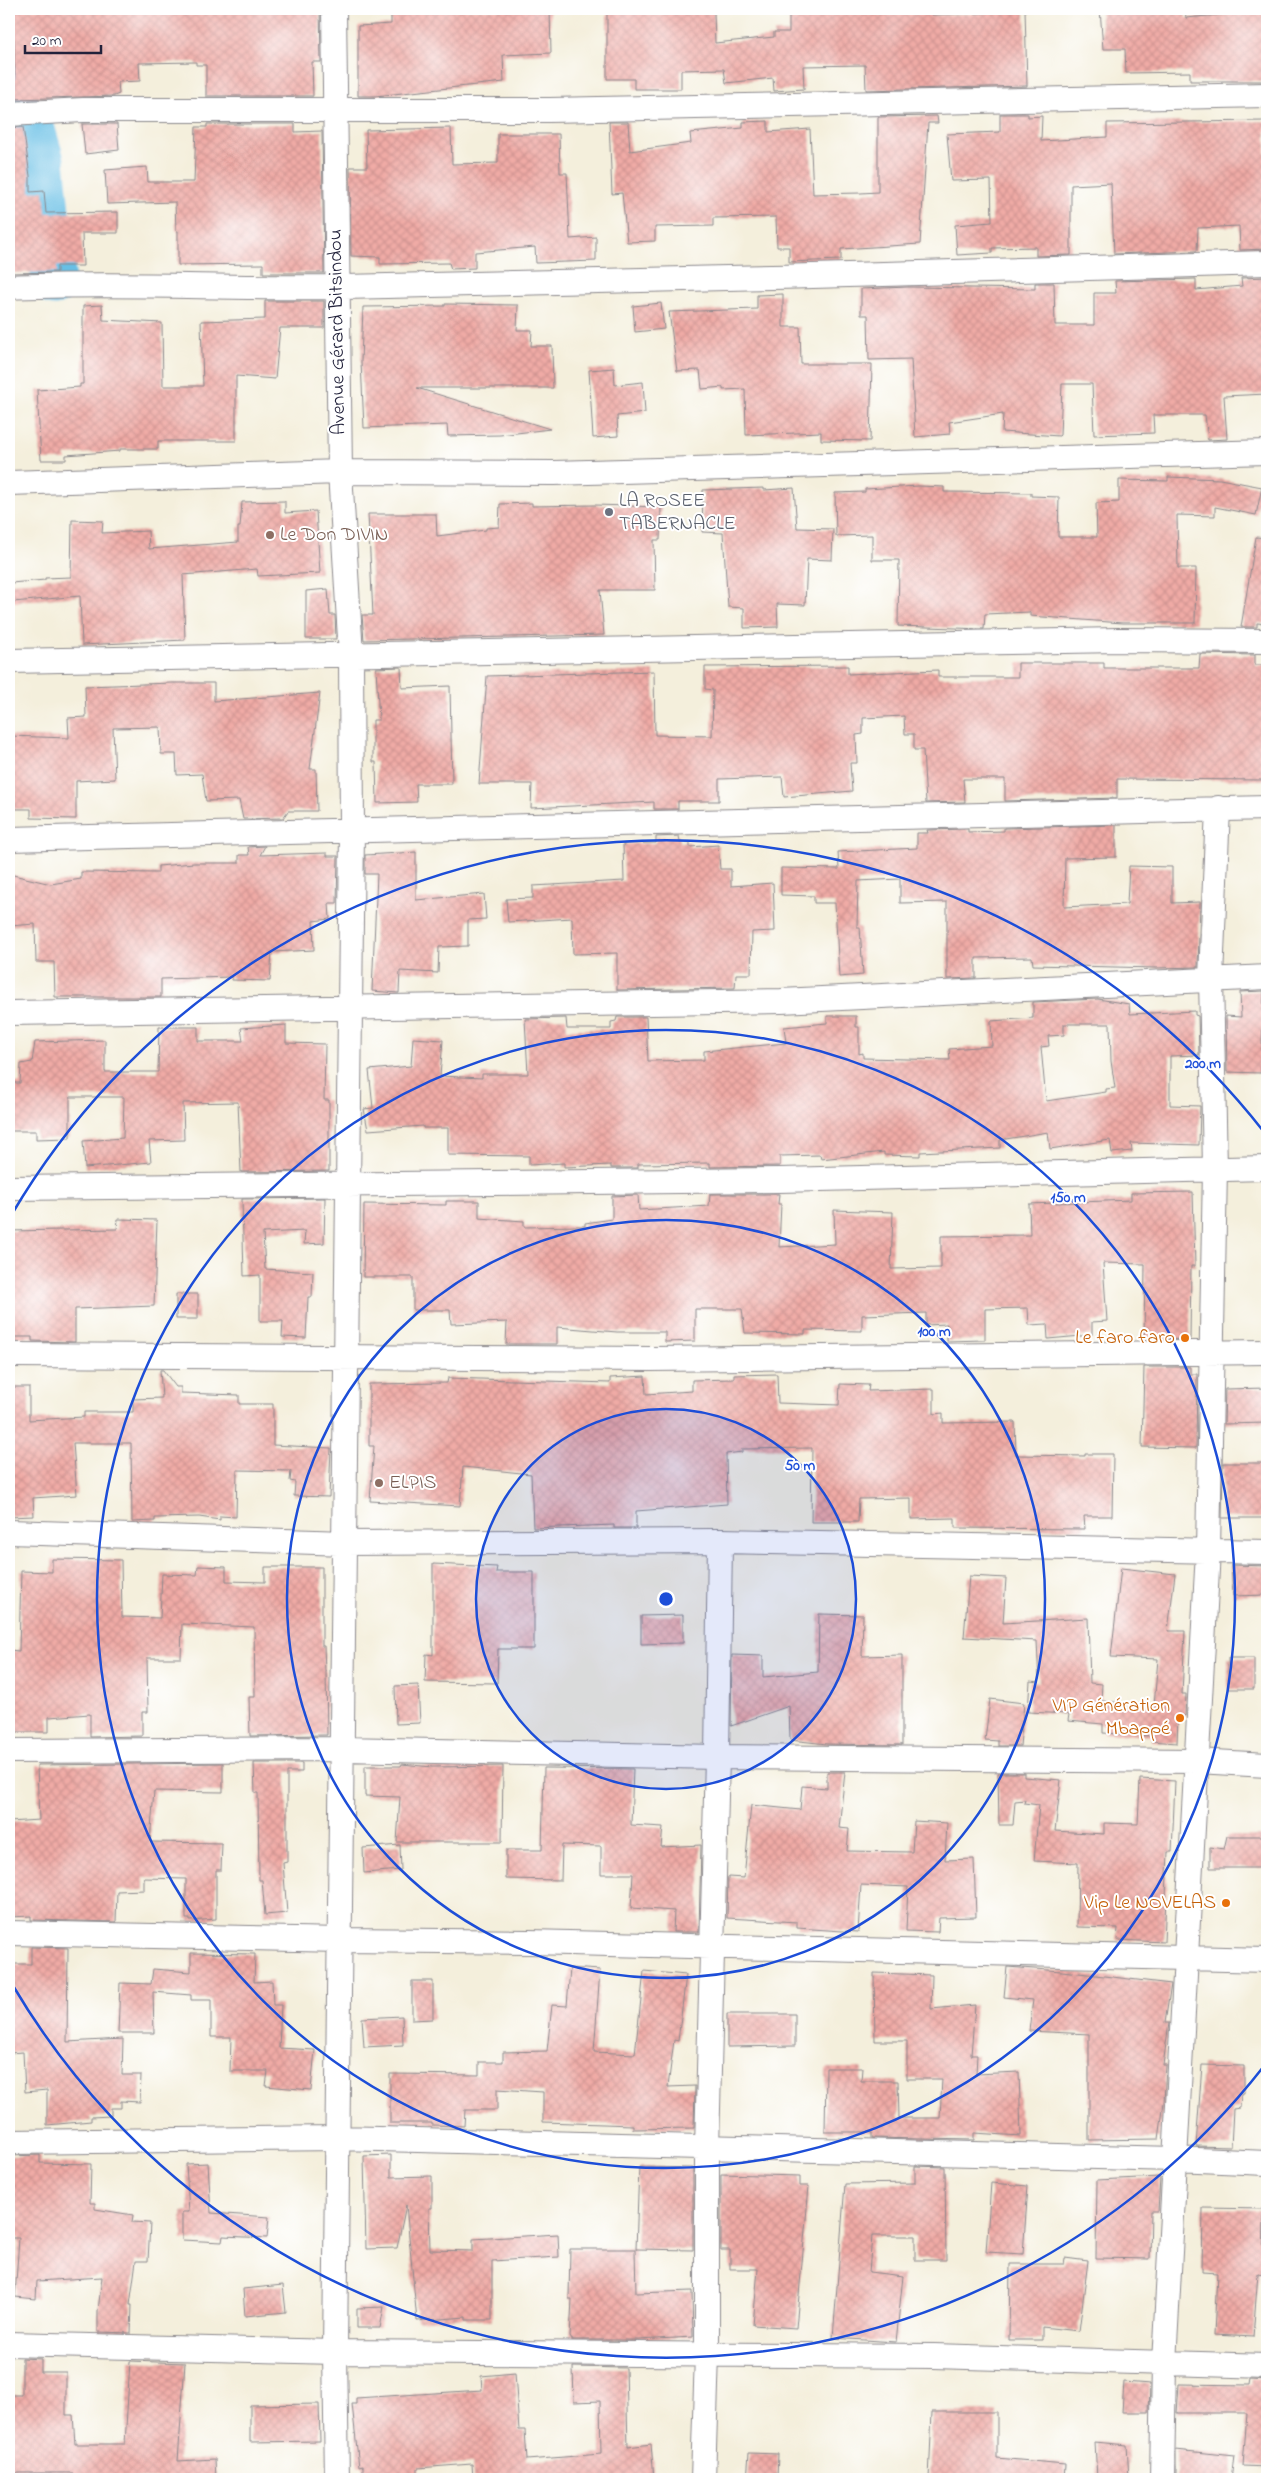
<svg xmlns="http://www.w3.org/2000/svg" width="1276" height="2488" font-family="'Indie Flower',sans-serif">
<style>
.lines{fill:none;stroke-linecap:round;stroke-linejoin:round}
.river{stroke:#68bfe5;stroke-width:45}
.building{fill:url(#building-cross-hatch);fill-rule:evenodd}
.street-casing{stroke:#8b888c;stroke-width:26}
.street{stroke:#fff;stroke-width:24}
.ring{fill:none;stroke:#1d4ed8;stroke-width:2.5}
.worship-dot{fill:#6b7280;stroke:#fff;stroke-width:2}
.education-dot{fill:#8d6e63;stroke:#fff;stroke-width:2}
.food-dot{fill:#e8710a;stroke:#fff;stroke-width:2}
.labels{text-anchor:middle;dominant-baseline:central;stroke-width:4;stroke-linejoin:round;paint-order:stroke}
.street-label{font-size:20px;fill:#22223b;stroke:#fff}
.worship-label{font-size:20px;fill:#5b616d;stroke:#fff;text-anchor:start}
.education-label{font-size:20px;fill:#785e54;stroke:#fff;text-anchor:start}
.food-label{font-size:20px;fill:#c56008;stroke:#fff;text-anchor:end}
.centre{fill:#1d4ed8;stroke:#fff;stroke-width:2.5}
.ring-label{font-size:15px;text-anchor:middle;font-weight:bold;fill:#1d4ed8;stroke:#fff;stroke-width:4;stroke-linejoin:round;paint-order:stroke}
</style>
<defs>
<pattern id="building-cross-hatch" width="8" height="8" patternUnits="userSpaceOnUse" patternTransform="scale(1.25)"><rect width="8" height="8" fill="#f0aba6"/><path d="M0 0l8 8M0 8l8-8" fill="none" stroke="#ce9390"/></pattern>
</defs>
<rect width="100%" height="100%" fill="#fff"/>
<filter id="ink" filterUnits="userSpaceOnUse"><feTurbulence type="fractalNoise" baseFrequency=".02" numOctaves="2"/><feDisplacementMap in="SourceGraphic" scale="10" xChannelSelector="R" yChannelSelector="G"/><feConvolveMatrix kernelMatrix="1 2 1 2 8 2 1 2 1" color-interpolation-filters="sRGB"/></filter>
<filter id="wash" filterUnits="userSpaceOnUse"><feTurbulence type="fractalNoise" baseFrequency=".0096" numOctaves="4" result="noise"/><feDisplacementMap in="SourceGraphic" scale="20" xChannelSelector="R" yChannelSelector="G"/><feGaussianBlur stdDeviation="1.12" result="paint"/><feColorMatrix in="noise" values="0 0 0 0 0 0 0 0 0 0 0 0 0 0 0 0 0 1.4 0 .05"/><feComposite in="paint" operator="in"/></filter>
<g filter="url(#wash)">
<rect width="100%" height="100%" fill="#f4efdc"/>
<g class="lines">
<!-- river -->
<path class="river" d="M9 70 10 84 21 120 32 127 42 161 54 283"/>
</g>
<g id="blocks">
<!-- building -->
<path class="building" d="M9 9H320L321 62H312L313 96H206V65H196V62L139 63 140 81 118 82 119 94 114 96 15 99 14 39 9 40Z
M391 9H550L551 53 503 55 504 82 375 96H358V26L391 24Z
M607 9H681V13L714 12 715 43 774 37V32H789V9H857V13L907 10 908 14 932 12V15L985 13 984 9H1025L1027 86 866 90 865 65 803 66 804 89 774 91 773 78 726 83 724 69 681 70V89H634V79H607Z
M1100 9H1185L1186 18 1229 14V9H1266L1267 81H1190V72L1126 73 1125 49H1103Z
M1000 114H1028V117L1042 116 1041 141 1107 137V123L1266 121 1267 249 1240 250 1239 226 1198 228 1197 251 1114 254 1111 183 1071 185V255L1036 256V247L992 248V253L957 255 955 225 992 222 991 180 951 181 947 134 1000 132Z
M937 116 938 123H928L920 244 841 249V260L789 262V247H777L776 217 713 218V226L655 227V241L627 242 622 193 612 194 609 122H628L630 151 691 143 690 133 743 128V122L768 121V132L810 129 813 194 861 193 878 192V117Z
M82 124H117L119 150 85 154Z
M207 124H295V132L322 131 324 273H263V264L178 265V231H176L175 202 107 204 105 170 147 167 148 182H194L196 127H207Z
M23 127 30 176V192L44 191 46 213 118 212V233H82L83 266H57V272L9 273V128Z
M451 128 452 164 498 163V134H559L560 173H567L570 239 596 237V261L536 263 535 247 475 252V268L451 269 449 263 380 264V257L351 256 350 167H367L366 130Z
M1267 277V394L1224 396 1227 439 1208 440 1205 415H1153L1154 433 1094 435 1092 384H1062L1060 435 1059 436 1002 432 1003 414 949 422 950 434 915 437 911 359 869 360 868 315H861V289L908 287 1035 289V283H1054L1055 325H1094V293H1116L1115 281 1196 279V290L1242 286 1241 278Z
M783 294V327H800L801 364H872L870 441 821 440V432L746 435 745 389 723 390V387L702 389 700 370 677 371 669 312 757 309V295Z
M265 301H324V328H280L275 379 236 376V441H158V449H120V451L66 455V460H41L37 390 80 387V384H83V306L102 305 103 320 162 323 163 386H203L201 321 265 319Z
M661 303 664 329 635 332 633 306Z
M445 304 518 305 517 330H532L531 346H552L553 388H417L550 429 500 435 448 436 447 425 364 428 361 362 363 307 445 306Z
M614 368 615 385 643 382 645 413 617 416 618 436 593 438 589 370Z
M1168 477 1220 479 1262 487 1256 515 1215 507V516L1177 515 1178 568H1196L1195 623H1122L1030 616V612L985 614 984 629 898 626 899 560H872V535L836 536 835 493 865 492V489L919 486 944 487V492L1031 493V496L1059 497 1058 537H1097L1096 503 1119 502V480L1168 481Z
M764 488V490L794 488 797 528 833 529 832 560 807 559 805 605 777 604 778 627 744 628V608L728 607 723 533 702 532 703 490Z
M285 501V513L316 511 320 573 258 576 257 569 183 575 185 640 82 645 80 596 13 602 11 583 45 580V578L71 577 72 520 103 521 102 533 148 531 149 549 238 542V527H240L242 502Z
M532 503V506L595 505 661 507 660 540H654L655 590H600L604 635 364 640 362 615H373L368 514H436L437 536 486 530V528L499 527 500 504Z
M1256 537 1267 538V624L1257 623V627H1241Z
M328 589 330 615H335L336 639H306V591Z
M1200 654 1255 655V665H1267V780L1117 779V798L1005 801V779H963L965 802 926 803 923 750H914V734H905L904 716 863 718V734L856 735 857 763H850L852 791 784 797 782 777 719 779V801H678V809H654V802L531 808 532 784H479L487 676 654 671 655 735 712 736 713 690 705 689V667L848 666V674L938 670V677H1018V663H1104V668H1199Z
M401 667 402 688 450 686 452 784H416L417 802 377 803 376 762H373V720H379L376 668Z
M172 683H214V701L320 693 310 769H316L317 811H288L283 818 243 819 239 800 206 801 202 774 177 775 176 754H161L160 727 113 728 115 779 76 781V819L31 818V809H9V736L69 738 68 718 86 717 85 686Z
M1116 825V857L1065 858 1064 907 1127 904 1129 866 1172 867V903L1200 902 1198 967 1156 968 1033 965 1032 957 976 958V978L947 979V902L900 903V879L858 881 857 927H860L863 975 839 977 835 903H814V896L781 895V868L839 869 838 852 917 848V833H928L927 830 968 829V832L1004 831V828Z
M679 836 680 842H690V847L718 845 720 869H731V886L773 883 775 931 752 932 751 974H736L735 988 617 990V953L573 954 572 918 508 922 506 899 533 898V886L624 881 623 844 656 843V837Z
M265 846 260 855 327 853V856H338L337 903H329L330 919 313 921 314 950 272 952 270 981 232 980V977L161 979V997H55L54 962H36L35 924 9 926V874L51 884 81 879V872L158 873V866L194 863H239V855H249L248 847Z
M416 852V900L484 894 486 919 468 920V946L439 947 438 973 400 971 399 993 372 991 377 874H365V855Z
M1264 991 1261 1073 1227 1072 1226 1016 1241 1017 1240 992Z
M1098 999 1129 1004 1130 1014 1195 1011V1015L1198 1016 1199 1055 1170 1056V1105L1200 1106 1199 1145 1131 1143 1132 1151 1112 1153 1110 1140 1050 1149 1048 1132 1000 1140V1148L920 1152V1156L884 1155V1152L821 1159 820 1155 780 1156V1166L710 1167V1163L638 1164V1168H611V1165L564 1167V1163L529 1165V1156L448 1155V1128H423V1126L368 1130 364 1109 373 1108 369 1070 411 1066 413 1038 443 1040 440 1076 482 1078V1074H528L525 1019 566 1018 567 1029H611V1022L616 1021 617 1017H646L648 1061 704 1060V1051L786 1043 784 1027 827 1023V1016H856V1027H859V1054L863 1053V1058L950 1060 949 1049 992 1046 991 1021 1033 1018V1002ZM1064 1024H1110L1111 1061 1115 1088 1106 1089V1092L1046 1101 1041 1047 1049 1046 1048 1036 1064 1035Z
M286 1025V1043L325 1044 324 1100H329V1171L241 1172 238 1102 183 1103 184 1140 149 1141 151 1162 85 1168 83 1141 123 1138 124 1097H70V1138L36 1139V1131H9L11 1083H20L21 1064 32 1062 35 1042 105 1040V1072H158L159 1027H198V1041H243L241 1028Z
M1193 1192 1195 1266H1191L1190 1339 1144 1340 1145 1264 1103 1263 1107 1321 1092 1322V1335L1048 1339 1047 1324 1029 1325 1028 1308 985 1309V1340L947 1341V1324L926 1325V1313L862 1315V1331L805 1330V1334L745 1333 742 1309H695V1341L665 1342V1332H617L557 1327V1344H506L507 1322 451 1324 450 1310H413V1277H363L364 1204 446 1205V1201H479V1218L524 1221V1227L585 1226V1223L612 1219V1196L638 1195 639 1210 709 1206 710 1194H779L778 1204H781L779 1247 835 1244 834 1210 893 1212 891 1269 941 1268V1236L1030 1235 1029 1204 1131 1200V1193Z
M325 1198 324 1243 304 1244 305 1231 263 1233 265 1269 313 1272 312 1297H308L306 1338 282 1337 283 1321H260V1275L244 1276 242 1199Z
M118 1219 157 1220 154 1306 75 1309V1342L32 1341V1337H10L9 1231 117 1229Z
M176 1294H198V1319H176Z
M1144 1367H1190V1374H1197L1196 1448 1142 1447Z
M160 1370H163L176 1387H181V1393L239 1395V1404H273V1445L331 1448 329 1497 294 1496 295 1482 290 1481 291 1471 237 1470 236 1517 220 1516V1520L199 1517 155 1518V1521L132 1522 131 1443H73L77 1495 33 1498 34 1516 9 1517V1387H29V1420L84 1417V1412H133V1399L162 1398Z
M777 1374 778 1403 839 1405 840 1384 869 1385 868 1391 934 1389V1414L943 1413V1423L1015 1422 1016 1455 1085 1456V1454H1113L1112 1516H1084L1085 1529 955 1528V1518L911 1519V1498L859 1499 858 1522H811L812 1448 742 1449V1452L726 1454 727 1504 636 1511V1528H614V1525L533 1528 531 1474 463 1467 460 1506 370 1501 374 1446H369V1384L447 1383 448 1378 610 1383V1378L645 1376 646 1394 692 1391V1380L734 1379V1375Z
M1267 1388V1423L1224 1424 1225 1389Z
M1223 1463H1267V1518H1222Z
M52 1559 121 1560 122 1617 160 1618 162 1574 197 1575 198 1566 226 1567V1581L265 1582V1567H322V1646H324L325 1671H326L327 1735 250 1736 249 1697H255L254 1627 182 1624 181 1658H147L148 1712H142V1736L90 1737V1714L49 1717V1732H9V1650L19 1651 21 1571 52 1572Z
M433 1564 497 1567 496 1572H534V1649H498L497 1683 425 1682 426 1654 433 1655Z
M1231 1565 1267 1566V1595L1233 1596Z
M1121 1568 1175 1574 1168 1631H1185L1182 1694H1186L1185 1716H1178L1177 1743 1151 1741 1152 1736 1103 1733V1724L1068 1721 1069 1714 1028 1712 1030 1681 1039 1682 1037 1641 964 1637 969 1576 1006 1578 1003 1623 1088 1618 1090 1683 1102 1684 1101 1701 1154 1705 1158 1659 1111 1657Z
M819 1614 863 1615 862 1656 902 1655V1745L827 1744 790 1740 789 1706 731 1726 732 1655 763 1656V1677L818 1672Z
M683 1615V1643L641 1644V1616Z
M1228 1658H1254V1689H1228Z
M418 1685 420 1723 396 1724 395 1686Z
M990 1699 1024 1703 1020 1746H998V1741L985 1740Z
M223 1763V1792L154 1791 150 1842 222 1843 221 1870H216V1919L190 1921V1919H186V1879L144 1878V1890L117 1891 116 1922 31 1920V1916L9 1917V1822L39 1820 37 1765Z
M254 1763H302V1772H287V1862L283 1863 287 1913 265 1915 262 1880H259L258 1793H255Z
M402 1764 432 1767 503 1766 502 1842H397L400 1797 365 1796V1766H401Z
M544 1768 633 1769 631 1825 663 1827 661 1847 701 1845 699 1932H673L674 1911 631 1908 633 1874H601V1846L562 1845 561 1880 506 1879V1850H542Z
M827 1772H845L839 1828 849 1829 847 1851 912 1852 914 1821 947 1823 945 1860 974 1859 976 1917 939 1918 938 1932 906 1931 908 1887 861 1885 858 1932 797 1928V1922L727 1918 728 1877 744 1878 751 1805 800 1810 802 1786 827 1788Z
M998 1773H1024V1777L1061 1780 1055 1831 1104 1834V1823L1138 1824 1140 1779 1175 1781 1172 1852H1168L1164 1942 1117 1940 1118 1928 1077 1927 1078 1863 1034 1861 1039 1805 1024 1803 1025 1800 1015 1801 1013 1825H999Z
M1227 1836H1267V1868H1210V1847L1224 1849Z
M400 1845 401 1870 364 1873 363 1848Z
M31 1947 68 1948 67 2042 123 2039 122 2075H141L140 2102 121 2101V2108H111V2116L91 2117V2121L47 2125V2090L25 2092 23 2052 9 2053V1964H31Z
M191 1953 255 1954 254 1982 272 1981 273 2005H281L279 2048 315 2050 311 2090 266 2086 268 2071H230L231 2037H211V2000H191V1995L153 1992 154 2033H118L120 1983 151 1984 153 1969 191 1972Z
M1007 1967 1062 1971 1171 1984 1165 2023H1169L1163 2065H1166L1164 2102 1159 2139 1089 2140V2034L1029 2031 1033 2000 1004 1997Z
M570 1968 600 1970 594 2052 635 2054 644 1971 686 1975 678 2041 674 2040 668 2087 695 2086 694 2128 633 2129V2125L543 2122V2092L497 2089V2110H465L464 2126 432 2125V2123H390V2074L479 2075V2062H503V2052L547 2051 552 2005 567 2006Z
M874 1973 932 1975 931 2009 975 2005 971 2055H977L976 2074 1019 2072 1021 2136 974 2133V2140L872 2138V2132H825L826 2068H862L861 2081H898L899 2118H940L942 2079H907V2041H875Z
M412 1981H433V2019L412 2020Z
M727 2014H795V2046L727 2047Z
M402 2016 403 2045 364 2047 362 2018Z
M1202 2065 1244 2066V2094H1241L1240 2108 1233 2109 1231 2147 1196 2146Z
M40 2155V2163L91 2164 90 2203H95V2209L133 2215 132 2222 150 2223 148 2261H136L130 2305H132L131 2333 98 2332V2311L102 2277 37 2281 36 2299 15 2297 19 2238H9V2156Z
M391 2155V2177L432 2176V2208H429L430 2250 473 2251V2239L558 2234 559 2257 492 2261V2320H466V2317L417 2321 406 2205 397 2248 366 2249 364 2156Z
M208 2163 211 2213 269 2217 267 2238 223 2236 222 2242 182 2240V2212H189L186 2164Z
M915 2166 945 2167 946 2260H915V2236H872L869 2272 903 2276 896 2342 833 2338 845 2184 915 2183Z
M639 2167 693 2168V2250L636 2249Z
M721 2174 800 2176V2186H809L796 2328 753 2325 758 2269H730V2250H721Z
M1160 2177 1158 2211H1151L1150 2259 1096 2258 1097 2180Z
M991 2183 1028 2186 1023 2254 986 2252Z
M1203 2208 1264 2209 1263 2274 1258 2273 1253 2337 1214 2335 1217 2273 1202 2272Z
M570 2249H635L636 2293 692 2291 693 2337 638 2340H572L570 2337 572 2299H569Z
M1065 2258 1088 2261 1079 2331 1042 2327V2340H1009L1010 2264H1064Z
M283 2285 286 2312 245 2316 243 2289Z
M384 2307 380 2328H357V2308Z
M22 2358 41 2359V2372H66V2415H73L75 2444H125L130 2361 185 2363 178 2461 215 2459 216 2479H72L73 2473H9V2395H22Z
M573 2367 626 2368 628 2447 651 2444 654 2479H473L472 2464 418 2468V2479H363V2466L359 2467 352 2404H356V2398L482 2390 481 2376 515 2373 519 2430H525L527 2460 601 2454 600 2401 574 2402Z
M1251 2379 1267 2380V2467L1243 2466 1247 2413H1177L1179 2384 1250 2385Z
M1124 2382 1150 2384 1149 2412H1122Z
M319 2404 320 2441 250 2442V2405Z
M932 2412H997V2458L1065 2464 1064 2479H929Z
M1095 2442 1127 2445 1129 2479H1097Z
M1176 2450 1234 2456 1231 2479H1176Z
M749 2453 778 2454 777 2479H747Z"/>
</g>
</g>
<g filter="url(#ink)">
<use href="#blocks" fill-opacity="0" stroke="#8b888c" stroke-width="1"/>
<g class="lines">
<defs>
<path id="street" d="M334 9 340 472 351 655 352 831 335 2352 337 2479
M9 114 83 110H549L1267 95
M9 287C121 282 232 289 344 287 652 281 959 272 1267 263
M9 483 340 472 554 473 1267 452
M9 661 1119 640 1267 641
M9 839 1267 808
M9 1013 781 1001 1267 977
M9 1188 780 1180 1267 1168
M9 1355 651 1359 1267 1352
M9 1532 345 1543 720 1541 1267 1552
M9 1751 343 1749 717 1757 1197 1761 1267 1765
M9 1933 341 1940 529 1942 1267 1960
M9 2142 339 2138 1175 2159 1267 2163
M9 2344 335 2352 934 2356 1267 2366
M703 2479 707 2354V2148L717 1757 720 1541
M1162 2479 1164 2363 1208 1551 1215 1168 1211 978 1218 808"/>
</defs>
<!-- street casing -->
<use href="#street" class="street-casing"/>
<!-- street -->
<use href="#street" class="street"/>
</g>
</g>
<!-- distance rings -->
<circle cx="666" cy="1599" r="190" fill="#1d4ed8" fill-opacity=".12"/>
<g class="ring">
<circle cx="666" cy="1599" r="190"/>
<circle cx="666" cy="1599" r="379"/>
<circle cx="666" cy="1599" r="569"/>
<path d="M1264 2066A759 759 0 0 1 12 1984M12 1214A759 759 0 0 1 1264 1132"/>
</g>
<!-- markers -->
<circle class="worship-dot" cx="609" cy="512" r="5"/>
<g class="education-dot">
<circle cx="270" cy="535" r="5"/>
<circle cx="379" cy="1483" r="5"/>
</g>
<g class="food-dot">
<circle cx="1185" cy="1338" r="5"/>
<circle cx="1180" cy="1718" r="5"/>
<circle cx="1226" cy="1903" r="5"/>
</g>
<g class="labels">
<!-- street labels -->
<g class="street-label">
<text transform="translate(338 332) rotate(-91)">Avenue Gérard Bitsindou</text>
</g>
<!-- worship labels -->
<g class="worship-label">
<text x="619" y="501">LA ROSEE<tspan x="619" dy="23">TABERNACLE</tspan></text>
</g>
<!-- education labels -->
<g class="education-label">
<text x="280" y="535">Le Don DIVIN</text>
<text x="389" y="1483">ELPIS</text>
</g>
<!-- food labels -->
<g class="food-label">
<text x="1175" y="1338">Le faro faro</text>
<text x="1170" y="1706">VIP Génération<tspan x="1170" dy="23">Mbappé</tspan></text>
<text x="1216" y="1903">Vip Le NOVELAS</text>
</g>
</g>
<circle cx="666" cy="1599" r="8" class="centre"/>
<g class="ring-label">
<text x="1203" y="1068">200 m</text>
<text x="1068" y="1202">150 m</text>
<text x="934" y="1336">100 m</text>
<text x="800" y="1470">50 m</text>
</g>
<!-- margin -->
<rect width="1276" height="2488" fill="none" stroke="#fff" stroke-width="30"/>
<!-- scale -->
<path d="M25 45v8h76v-8" fill="none" stroke="#22223b" stroke-width="2.5"/>
<text x="32" y="45" font-size="15" fill="#22223b" stroke="#ffffff" stroke-width="4" paint-order="stroke">20 m</text>
</svg>
